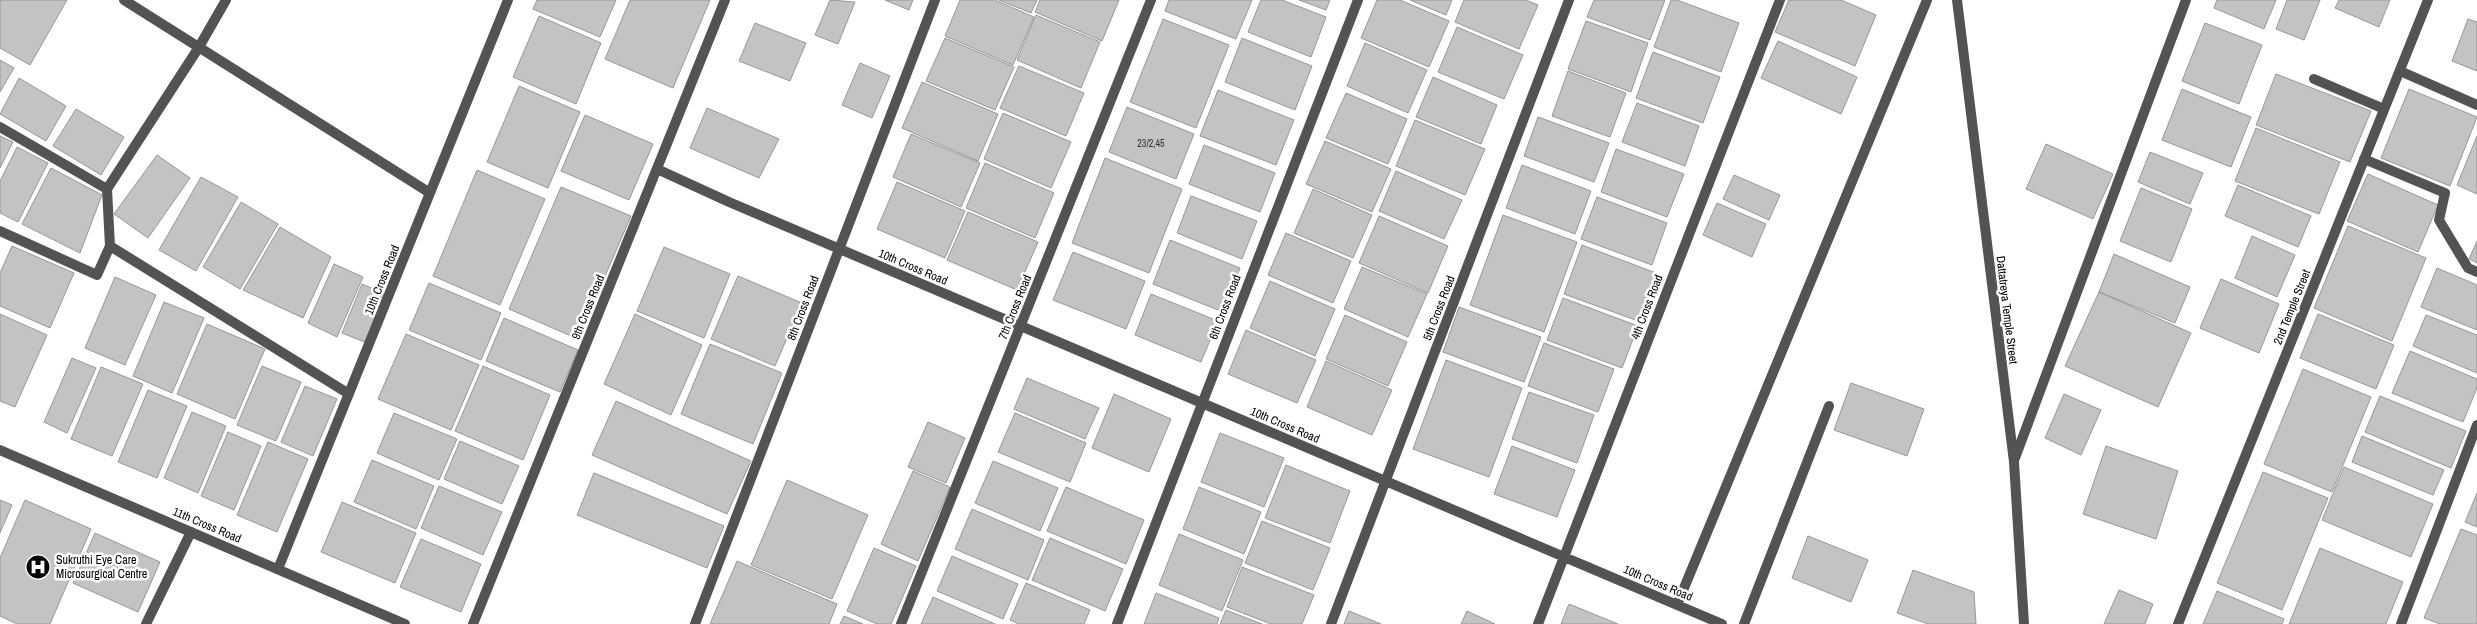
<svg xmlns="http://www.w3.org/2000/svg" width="2477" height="624" font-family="'Archivo Narrow',sans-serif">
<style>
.building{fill:#c3c3c3;stroke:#979797}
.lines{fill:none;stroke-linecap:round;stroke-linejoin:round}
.minor{stroke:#535353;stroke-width:10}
.tertiary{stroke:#535353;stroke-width:10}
.labels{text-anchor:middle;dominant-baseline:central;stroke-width:5;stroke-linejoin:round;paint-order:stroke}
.number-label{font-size:10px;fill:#313131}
.street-label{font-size:12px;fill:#000;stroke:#fff}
.poi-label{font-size:12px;fill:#000;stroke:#fff;text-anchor:start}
</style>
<rect width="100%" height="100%" fill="#fff"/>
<!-- building -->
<path class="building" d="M0 0H67L30 65 0 48Z
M537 0H616L600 37 533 9Z
M630 0H710L673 88 605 59Z
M830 0 855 2 838 44 815 35Z
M885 0H913L909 10Z
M960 0H995L1034 17 1013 65 945 36Z
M999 0H1037L1031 13Z
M1040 0H1119L1102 41 1035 12Z
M1169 0H1252L1236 39 1165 11Z
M1261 0H1282L1326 17 1311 57 1248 32Z
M1299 0H1330L1326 10Z
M1377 0H1400L1449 21 1429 67 1361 38Z
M1410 0H1452L1446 15Z
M1464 0H1526L1538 5 1519 49 1455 22Z
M1594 0H1665L1650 40 1587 17Z
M1671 0H1677L1739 23 1721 72 1654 47Z
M1789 0H1841L1876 15 1855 66 1775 32Z
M2217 0H2276L2264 29 2214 8Z
M2287 0H2320L2304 40 2276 29Z
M2339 0H2390L2379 27 2335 8Z
M1036 15 1100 42 1081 88 1017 60Z
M539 16 601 43 576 104 513 77Z
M1163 19 1229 45 1196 128 1130 102Z
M2468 19 2477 22V71L2452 61Z
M1586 21 1648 43 1631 92 1568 69Z
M755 23 806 43 790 81 739 61Z
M2205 23 2262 45 2239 104 2182 81Z
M1457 27 1523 55 1504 99 1438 72Z
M945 38 1014 67 995 110 926 81Z
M1242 38 1312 66 1295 110 1225 82Z
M1778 41 1857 77 1841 114 1761 78Z
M1365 43 1427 70 1408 113 1347 86Z
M1653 52 1720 77 1703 123 1636 98Z
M0 60 14 68 0 92Z
M860 63 890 76 872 118 842 105Z
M1019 66 1084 93 1066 136 1000 108Z
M1568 71 1626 93 1610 137 1552 116Z
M2276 74 2371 111 2350 162 2256 125Z
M1433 77 1497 105 1481 144 1416 117Z
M19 78 66 106 46 141 0 114Z
M922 82 998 114 978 161 902 128Z
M519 86 580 112 548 188 487 162Z
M2182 89 2251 117 2231 167 2162 140Z
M2409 89 2477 117 2450 186 2381 158Z
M1218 90 1294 120 1276 165 1200 136Z
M1346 93 1407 119 1388 164 1326 138Z
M1637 103 1699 126 1685 166 1622 142Z
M1127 107 1194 134 1176 179 1109 152Z
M707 108 779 139 759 178 690 148Z
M76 109 124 137 101 175 53 146Z
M1003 113 1071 142 1051 188 984 159Z
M585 115 653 144 629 200 561 171Z
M1538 117 1609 143 1594 182 1524 156Z
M1415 120 1485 149 1465 195 1396 166Z
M2256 128 2340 162 2319 214 2235 181Z
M911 134 980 163 961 207 893 177Z
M0 136 13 142 0 168Z
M2477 136V194L2457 185Z
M1325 141 1391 169 1372 212 1306 184Z
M2046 144 2113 174 2093 219 2026 189Z
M1204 145 1275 173 1260 212 1189 184Z
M17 147 48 163 18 222 0 213V181Z
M1616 149 1684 174 1667 217 1601 192Z
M2150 152 2203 173 2190 204 2138 182Z
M157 155 190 178 148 238 114 214Z
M1105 158 1182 189 1149 273 1072 243Z
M985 163 1054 193 1035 238 966 208Z
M1522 165 1591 191 1575 234 1506 208Z
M51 168 102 195 80 253 22 224Z
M477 170 545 199 500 305 433 276Z
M1396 171 1462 200 1444 239 1379 211Z
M2368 174 2438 205 2418 252 2347 221Z
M1734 175 1780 195 1769 220 1723 199Z
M201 177 238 197 196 271 159 250Z
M897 182 965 211 945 258 877 229Z
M2238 185 2311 216 2298 247 2225 216Z
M561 187 631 216 578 339 509 309Z
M2141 188 2192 209 2171 262 2120 241Z
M1313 189 1372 215 1353 258 1294 233Z
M1191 196 1257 221 1242 259 1177 233Z
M1597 197 1667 223 1652 265 1581 239Z
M241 202 278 224 240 289 203 267Z
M1717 203 1766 224 1752 257 1703 235Z
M968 212 1038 242 1017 290 947 260Z
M1503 215 1577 242 1544 332 1470 305Z
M1379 216 1448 246 1428 293 1359 263Z
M2348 226 2426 258 2392 341 2314 308Z
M280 227 331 257 303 318 243 290Z
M1286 233 1351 261 1333 303 1268 275Z
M2252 236 2295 255 2277 297 2235 278Z
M1170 240 1240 268 1223 312 1153 284Z
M2477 241V263L2469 259Z
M1582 245 1656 273 1638 321 1564 294Z
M12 246 74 273 50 328 0 306V273Z
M664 247 730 274 704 338 637 311Z
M1073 252 1145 281 1126 329 1053 300Z
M2114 254 2190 287 2175 323 2099 292Z
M334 264 363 277 337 337 308 323Z
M1362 267 1427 294 1408 337 1344 309Z
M2437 268 2477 285V330L2421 307Z
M738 276 802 303 775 366 711 339Z
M115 277 156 295 125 365 85 348Z
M2221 279 2279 304 2259 353 2200 328Z
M1270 281 1335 309 1315 356 1250 328Z
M429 283 501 313 481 360 409 330Z
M362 284 387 295 367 343 342 333Z
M2099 292 2191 333 2158 407 2065 366Z
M1151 294 1218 321 1201 362 1135 335Z
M1563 298 1638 326 1622 368 1547 340Z
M164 302 204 318 172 393 133 376Z
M1459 307 1541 337 1524 382 1443 352Z
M0 314 47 335 15 407 0 401Z
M635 314 702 345 671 415 604 384Z
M2318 314 2394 345 2376 389 2300 358Z
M1345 315 1407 342 1388 386 1326 359Z
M2426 315 2477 335V373L2413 346Z
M504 318 578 350 560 392 486 361Z
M207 324 265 349 235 419 177 394Z
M1246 330 1316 360 1297 403 1228 374Z
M406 334 479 365 451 430 378 399Z
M1544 343 1614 369 1598 412 1528 386Z
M710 344 782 373 753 444 681 414Z
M2410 351 2477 379V388L2463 422 2392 393Z
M72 358 96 368 67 433 44 422Z
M1446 360 1522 388 1489 477 1413 449Z
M1326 361 1392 390 1372 435 1307 407Z
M262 366 301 382 276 441 237 425Z
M483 366 550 395 523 460 455 431Z
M101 367 143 384 112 456 71 439Z
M2303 369 2371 397 2332 492 2264 464Z
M1027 378 1099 408 1085 439 1014 409Z
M1851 383 1924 409 1907 456 1834 430Z
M305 386 337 399 313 456 281 442Z
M148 390 187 406 157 478 118 462Z
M1529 392 1594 415 1577 463 1512 439Z
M1114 394 1171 419 1149 472 1092 448Z
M2064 394 2101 410 2081 455 2045 438Z
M2380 396 2466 431 2451 468 2365 432Z
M616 401 751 461 727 514 592 455Z
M192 412 226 426 198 493 164 478Z
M394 413 457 439 439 480 377 453Z
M1015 413 1086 443 1070 482 998 452Z
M928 422 965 438 946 483 908 467Z
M228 432 261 446 234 510 201 496Z
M1220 433 1284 458 1264 507 1201 482Z
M2362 436 2444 470 2433 495 2352 462Z
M460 441 519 466 502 504 444 479Z
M268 442 308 459 277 532 237 515Z
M1512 446 1575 470 1557 517 1494 494Z
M2106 446 2178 471 2156 539 2083 514Z
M372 460 434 486 416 529 354 502Z
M993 461 1058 488 1040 531 975 503Z
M1286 465 1350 491 1330 543 1265 518Z
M2344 467 2433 504 2411 557 2322 520Z
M913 471 950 487 918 561 881 544Z
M2263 472 2328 498 2282 610 2217 583Z
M594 473 724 526 707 568 577 515Z
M787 480 868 515 832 599 751 565Z
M439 486 502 512 483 555 421 528Z
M1066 487 1144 520 1126 564 1047 531Z
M1199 487 1261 512 1244 554 1183 529Z
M2477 493V527L2465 522Z
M0 500 12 505 0 533Z
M25 500 91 529 50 624H17L0 616V558Z
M342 502 416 533 395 583 321 552Z
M972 509 1044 540 1028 580 955 549Z
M1262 521 1330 548 1313 590 1245 563Z
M2461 529 2477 535V624H2440L2424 618Z
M95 533 160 562 138 612 73 583Z
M1179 534 1243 560 1222 611 1159 585Z
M1808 536 1868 560 1851 602 1792 578Z
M1050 538 1123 569 1105 611 1032 580Z
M421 539 481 564 461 612 400 587Z
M874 548 916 566 891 624H877L847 611Z
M2320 548 2403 582 2386 624H2289Z
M952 556 1018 584 1003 619 937 591Z
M737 561 837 604 829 624H710Z
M1242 567 1314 595 1302 624H1271L1227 607Z
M1913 570 1974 592 1976 624H1928L1897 613Z
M1026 583 1090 610 1084 624H1019L1010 620Z
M2119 590 2153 604 2145 624H2104Z
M2217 591 2284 619 2282 624H2203Z
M1156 593 1219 618 1217 624H1144Z
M933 597 995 624H921Z
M1569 604 1618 624H1561Z
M1226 610 1262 624H1220Z
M1349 611 1381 624H1344Z
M1467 611 1495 624H1461Z
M844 616 863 624H840Z"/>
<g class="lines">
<!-- minor -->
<path class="minor" d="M124 0 430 193
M1957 0 2014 462 2024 624
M2400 71 2477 105
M2314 79 2384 109
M0 127 107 189 110 246 349 394
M2364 159 2445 193 2439 220 2468 268 2477 272
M657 169 729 202 1722 624
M107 189 199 47 226 0
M0 231 97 275 110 246
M2015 458 2186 0
M278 569 508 0
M1677 605 1927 0
M146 624 191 532
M473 624 725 0
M695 624 935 0
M901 624 1151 0
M1117 624 1358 0
M1331 624 1569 0
M1538 624 1780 0
M1744 624 1829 406
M2178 624 2428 0
M2401 624 2477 425"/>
<!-- tertiary -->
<path class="tertiary" d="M0 450 405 624"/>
</g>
<!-- icons -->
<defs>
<symbol id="hospital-disc" viewBox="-11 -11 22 22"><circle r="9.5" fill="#000" stroke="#fff"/><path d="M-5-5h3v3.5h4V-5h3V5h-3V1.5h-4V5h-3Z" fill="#fff"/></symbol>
</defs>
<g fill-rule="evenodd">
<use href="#hospital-disc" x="24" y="553" width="28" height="28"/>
</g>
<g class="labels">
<!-- number labels -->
<g class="number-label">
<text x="1151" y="143">23/2,45</text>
</g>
<!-- street labels -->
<g class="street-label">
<text transform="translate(913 267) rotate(23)">10th Cross Road</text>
<text transform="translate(382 280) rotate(-68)">10th Cross Road</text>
<text transform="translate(588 307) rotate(-68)">9th Cross Road</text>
<text transform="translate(1015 307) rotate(-68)">7th Cross Road</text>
<text transform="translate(1225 307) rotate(-69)">6th Cross Road</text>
<text transform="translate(1647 307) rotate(-69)">4th Cross Road</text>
<text transform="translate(2292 307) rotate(-68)">2nd Temple Street</text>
<text transform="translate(803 308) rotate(-69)">8th Cross Road</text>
<text transform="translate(1439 308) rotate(-69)">5th Cross Road</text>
<text transform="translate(2007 310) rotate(83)">Dattatreya Temple Street</text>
<text transform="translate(1285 425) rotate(23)">10th Cross Road</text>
<text transform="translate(207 525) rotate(23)">11th Cross Road</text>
<text transform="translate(1658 583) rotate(23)">10th Cross Road</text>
</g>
<!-- poi labels -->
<g class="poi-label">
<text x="56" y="560">Sukruthi Eye Care<tspan x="56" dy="14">Microsurgical Centre</tspan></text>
</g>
</g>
</svg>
